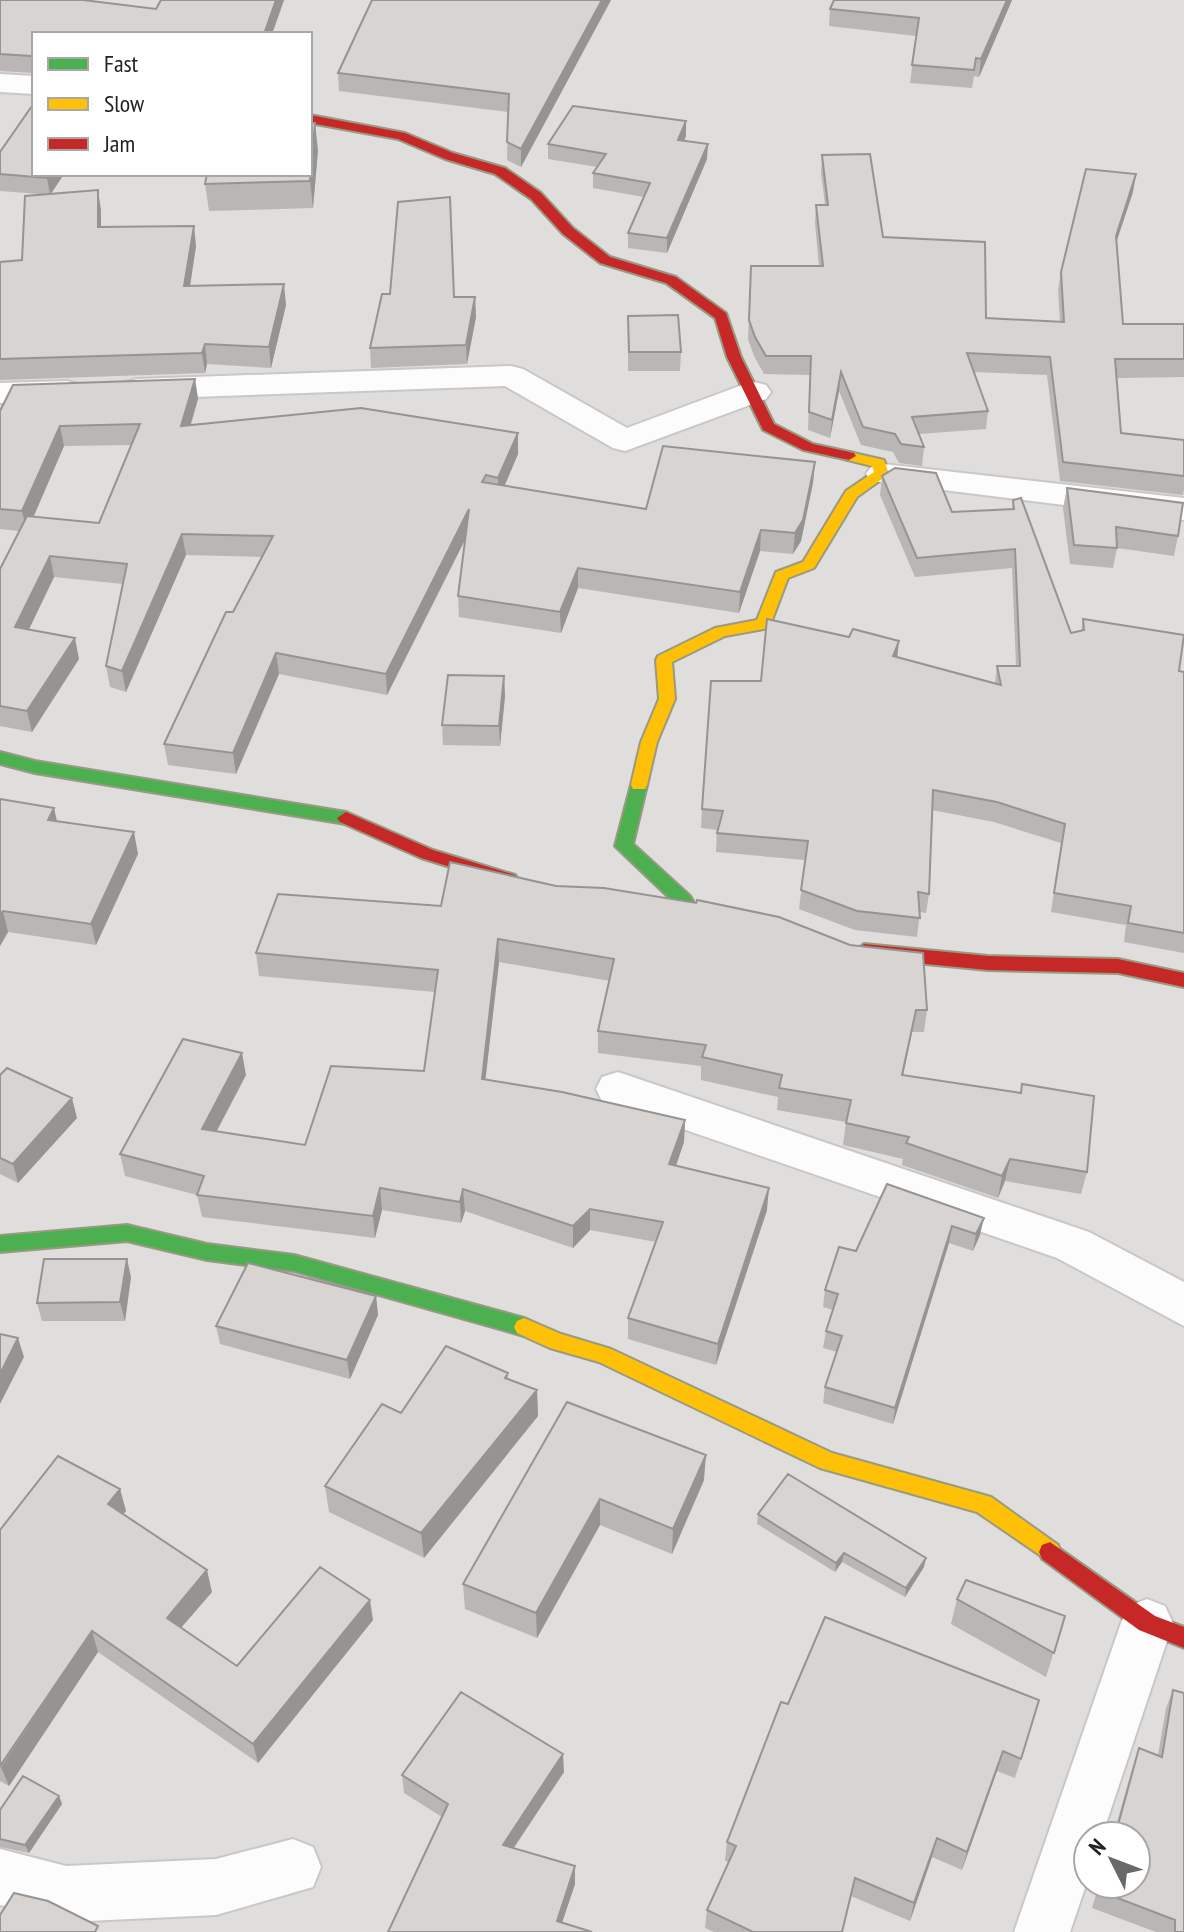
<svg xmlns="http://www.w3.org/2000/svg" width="1184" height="1932" font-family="'PT Sans Narrow',sans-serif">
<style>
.residential{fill:#dfdedc;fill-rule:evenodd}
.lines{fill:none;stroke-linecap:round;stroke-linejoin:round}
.street-casing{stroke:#c9c8c7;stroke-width:4}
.fast-casing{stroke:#999a82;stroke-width:4}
.slow-casing{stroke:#999a82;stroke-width:4}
.jam-casing{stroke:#999a82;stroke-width:4}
.street{fill:#fdfcfc;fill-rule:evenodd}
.fast{fill:#4caf50;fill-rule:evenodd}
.slow{fill:#ffc107;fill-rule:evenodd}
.jam{fill:#c62828;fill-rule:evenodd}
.wall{fill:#b9b6b5;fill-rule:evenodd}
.shaded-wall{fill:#969493}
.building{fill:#d7d4d2;stroke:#969493;stroke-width:2}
</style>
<rect width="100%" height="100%" fill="#f0eeeb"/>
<!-- residential -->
<path class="residential" d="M0 0H1184V1932H0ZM34 34H310V174H34ZM1088 1836H1136V1884H1088Z"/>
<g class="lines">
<defs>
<path id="street" d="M0 74 34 76V94L0 92Z
M511 366 523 369 627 428 742 385 754 382 766 385 771 392 766 399 625 451 613 448 505 386 137 399 125 396 120 389 125 382 137 379Z
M67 381 79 384 84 391 79 398 0 403V383Z
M883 464 1184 498V520L871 481 866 474 871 467Z
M618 1072 1089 1232 1184 1282V1326L1057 1258 602 1101 596 1089 602 1077Z
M1147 1599 1165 1606 1173 1623 1102 1836H1088V1879L1070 1932H1014L1121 1623 1129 1606Z
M293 1839 313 1847 321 1867 313 1887 216 1915 66 1922 0 1905V1849L66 1866 216 1859Z"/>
<path id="fast" d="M0 752 35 761 346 812 355 818 346 824 35 773 0 764Z
M639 779 647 785 633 844 690 896 693 901 690 906H678L615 846 631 785Z
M127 1225 207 1244 294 1255 524 1318 531 1321 534 1327 531 1333 524 1336 294 1271 207 1260 127 1241 0 1252V1236Z"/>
<path id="slow" d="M849 452 884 460 889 474 857 497 814 568 788 578 769 628 725 636 672 662 675 699 657 742 647 785 645 789H633L631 785 641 742 659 699 656 660 658 656 715 628 757 620 776 572 803 562 846 491 874 472 872 466 844 459V453Z
M524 1318 561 1334 611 1349 832 1453 991 1497 1058 1545 1061 1552 1058 1559 1050 1562 977 1512 820 1468 599 1362 550 1348 517 1333 514 1327 517 1321Z"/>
<path id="jam" d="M310 115 405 133 453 153 505 168 541 193 573 228 610 257 676 277 726 313 741 357 774 424 813 444 854 453 856 456 849 460 803 450 763 430 727 357 715 318 666 283 600 263 563 234 531 199 495 174 445 159 398 139 310 123Z
M346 812 433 850 515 875 518 879 509 885 421 858 340 822 337 818Z
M864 944 988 956 1118 959 1184 973V987L1118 973 988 970 864 958 855 951Z
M1050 1542 1155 1616 1184 1627V1648L1139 1630 1042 1559 1039 1552 1042 1545Z"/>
</defs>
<!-- street casing -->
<use href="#street" class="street-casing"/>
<!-- fast casing -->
<use href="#fast" class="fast-casing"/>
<!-- slow casing -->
<use href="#slow" class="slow-casing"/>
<!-- jam casing -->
<use href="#jam" class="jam-casing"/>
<!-- street -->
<use href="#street" class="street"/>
<!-- fast -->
<use href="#fast" class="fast"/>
<!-- slow -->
<use href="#slow" class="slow"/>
<!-- jam -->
<use href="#jam" class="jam"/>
</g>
<!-- wall -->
<path class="wall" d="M0 0 156 9 161 0H284L272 34H34V73L0 71Z
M372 0H611L521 167 507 160 508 112 339 91 338 73Z
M1012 0 979 77 974 76 972 88 910 83 916 36 829 26 830 9Z
M686 136 684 141 707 159 667 253 628 248V233L644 197 593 188V173L597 167 548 159V144Z
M318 150 313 208 209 211 205 184Z
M0 152 64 174 51 194 101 210V227L196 246 190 286 286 305 271 368 207 364 205 373 0 380V262L22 260 39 194 0 191Z
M822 155 883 237 986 318 1060 322 1058 290 1061 272 1133 192 1116 243 1123 324H1184V377L1117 378 1121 433 1184 440V489L1183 495 1060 481 1047 375 974 372 988 411 986 429 919 434 924 447 922 466 899 463 893 452 861 445 839 391 830 438 808 430 810 375 764 374 754 356 748 339 750 284 751 266H819L815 223 816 205H825L821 173Z
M454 297H475L476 317 467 364 371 368 370 348Z
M628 316 681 352 680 371H628Z
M195 379 198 399 191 425 518 433V454L504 486 646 509 815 462 813 483 801 541 793 554 760 551 739 613 578 588 561 633 459 617 458 596 465 539 387 695 279 674 236 774 168 765 164 744 262 557 186 555 126 692 110 687 106 666 123 584 54 577 29 629 79 659 32 732 0 726V569L19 531 0 529V411ZM131 445 99 523 33 517 64 446Z
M882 476 952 512 1012 509 1013 500 1071 633 1081 631 1083 619 1179 671 1184 672V953L1124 942 1126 925 1051 912 1061 843 994 822 932 810 929 894 926 913 920 912 917 937 855 930 799 909 805 860 716 852 717 830 701 828 702 809 761 681 898 657 995 683 997 666H1016L1012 568 915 577 880 495Z
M1067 488 1178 536 1174 556 1117 548 1113 568 1070 564 1063 508Z
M504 676 505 696 500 746 443 745 442 725Z
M0 798 138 854 96 945 8 932 0 946Z
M278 894 927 1010 924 1032H912L903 1076 1021 1093 1022 1084 1087 1172 1081 1194 1005 1181 998 1198 902 1165 903 1159 843 1145 846 1122 777 1110 778 1097 701 1080V1066L598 1053V1031L610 981 499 962 485 1080 685 1120 684 1142 676 1166 767 1210 716 1365 628 1339V1318L656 1242 590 1230 573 1248 465 1211 461 1223 382 1210 375 1238 202 1217 197 1195 125 1176 120 1154 246 1075 217 1131 305 1145 424 1071 435 992 259 976 256 953Z
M0 1075 77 1118 18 1183 0 1174Z
M887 1184 980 1235 973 1251 949 1243 893 1424 823 1403 825 1387 837 1352 823 1348 826 1331 833 1310 823 1307 825 1290 856 1251Z
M131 1277 125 1321H42L37 1303Z
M376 1296 378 1315 350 1379 220 1344 216 1326Z
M508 1373V1379L537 1390 538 1416 424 1558 329 1512 325 1486 401 1413Z
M567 1402 704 1480 672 1554 600 1525 537 1638 465 1609 463 1584Z
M120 1489 126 1511 123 1514 212 1592 181 1628 237 1666 373 1620 258 1763 98 1652 9 1786 0 1781V1530Z
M758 1514 924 1567 905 1597 842 1562 835 1572 757 1524Z
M957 1599 1065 1616 1046 1677 951 1624Z
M1173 1690 1184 1932H1156L1092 1908 1099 1884H1136V1836H1113L1133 1766 1139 1748 1158 1755 1166 1708Z
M1039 1700 1015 1778 997 1771 962 1870 932 1857 910 1921 851 1896 842 1932H714L705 1928 707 1910 729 1862 725 1861 727 1842 788 1704Z
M564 1772 514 1848 575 1866V1884L562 1922 388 1932 442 1817 404 1793 402 1775Z
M59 1796 62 1804 29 1853 0 1847V1810Z"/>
<!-- shaded-wall -->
<path class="shaded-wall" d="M276 0H284L272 34H264Z
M602 0H611L521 167V149Z
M1007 0H1012L979 77 981 59Z
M686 121V136L678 155V140Z
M315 123 318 150 313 208 310 181Z
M708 144 707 159 667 253V238Z
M49 174H64L50 195 47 178Z
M1136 174 1133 192 1112 255 1116 236Z
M98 190 101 210V247L98 227Z
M194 226 196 246 187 306 184 286Z
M284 284 286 305 271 368 269 347Z
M475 297 476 317 467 364 466 345Z
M205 344 207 364 205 373 202 353Z
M841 372 839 391 830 438 832 420Z
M195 379 198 399 184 446 181 426Z
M60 426 64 446 27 532 22 511Z
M518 433V454L499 499 498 478Z
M815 462 813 483 801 541 793 554 795 533Z
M469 509 470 530 387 695 386 674Z
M761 530 760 551 739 613 740 592Z
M182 534 186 555 126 692 122 671Z
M50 556 54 577 20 648 15 627Z
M578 568V588L561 633 560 612Z
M75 638 79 659 32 732 27 711Z
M899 641 897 660 893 656Z
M276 653 279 674 236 774 233 753Z
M504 676 505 696 500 746 499 726Z
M54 808 59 830 48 820Z
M134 832 138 854 96 945 91 924Z
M3 911 8 932 0 946V915Z
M498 939 499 962 483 1101 482 1079Z
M916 1010 912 1032 898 1098 902 1075Z
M242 1053 246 1075 206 1151 202 1129Z
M72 1098 77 1118 18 1183 13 1164Z
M685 1120 684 1142 669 1186V1164Z
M1010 1159 1005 1181 998 1198 1002 1176Z
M380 1188 382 1210 375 1238 373 1216Z
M769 1188 767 1210 716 1365 718 1344Z
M463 1189 465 1211 461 1223 460 1202Z
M590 1209V1230L573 1248V1226Z
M984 1218 980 1235 973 1251 976 1234Z
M952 1226 949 1243 893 1424 895 1408Z
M127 1259 131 1277 125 1321 120 1302Z
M376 1296 378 1315 350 1379 347 1360Z
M18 1338 24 1357 0 1404V1374Z
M537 1390 538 1416 424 1558 421 1533Z
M706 1455 704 1480 672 1554 673 1529Z
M120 1489 126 1511 114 1525 108 1504Z
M600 1499V1525L537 1638 536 1613Z
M844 1553 842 1562 835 1572 836 1563Z
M926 1558 924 1567 905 1597 906 1588Z
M207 1570 212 1592 172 1638 167 1618Z
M370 1600 373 1620 258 1763 253 1744Z
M92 1631 98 1652 9 1786 1 1767Z
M1003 1751 997 1771 962 1870 967 1852Z
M563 1754 564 1772 504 1862 503 1845Z
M59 1796 62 1804 29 1853 25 1845Z
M937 1838 932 1857 910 1921 914 1903Z
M575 1866V1884L559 1932 557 1921Z"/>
<!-- building -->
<path class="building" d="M0 0H83L156 9 161 0H276L264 34H34V63L31 56 0 54Z
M372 0H602L521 149 507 142 509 94 338 73Z
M834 0H1007L981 59 976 58 974 70 912 65 919 18 830 9Z
M34 103V174H49L47 178 0 174V152Z
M573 106 686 121 678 140 708 144 667 238 628 233 650 183 593 173 606 154 548 144Z
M310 123H315L310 181 205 184 207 174H310Z
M870 154 883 237 985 242 986 318 1064 322 1061 272 1086 169 1136 174 1116 236 1123 324H1184V359H1115L1121 433 1184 440V476L1063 462 1050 357 967 353 988 411 912 417 924 447 901 444 895 434 863 427 841 372 832 420 809 412 811 356H766L755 337 749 320 751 266H823L816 205H828L822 155Z
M98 190V227L194 226 184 286 284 284 269 347 205 344 202 353 0 359V262L22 260 25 196Z
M450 197 454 297H475L466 345 370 348 382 294H390L398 202Z
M678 315 681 352H629L628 316Z
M195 379 181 426 361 408 518 433 498 478 486 475 482 482 646 509 663 446 815 462 803 520 795 533 761 530 740 592 578 568 560 612 458 596 469 509 386 674 276 653 233 753 164 744 226 612H233L273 536 182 534 122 671 106 666 127 564 50 556 15 627 75 638 27 711 0 706V569L27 516 99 523 140 424 60 426 22 511 0 509V411L13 385Z
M895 468 936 473 952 512 1014 509 1013 500 1021 498 1071 633 1084 630 1083 619 1184 635 1179 671 1184 672V933L1128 923 1131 906 1054 893 1065 824 997 802 933 790 929 894 918 892 920 918 857 911 801 890 808 841 717 833 723 811 702 809 711 681H761L767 619 849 637 853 629 899 641 893 656 1001 685 997 666H1020L1015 549 917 558 882 476Z
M1067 488 1183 503 1178 536 1116 527 1117 548 1074 545Z
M448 675 504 676 499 726 442 725Z
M0 799 54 808 48 820 134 832 91 924 3 911 0 915Z
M450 862 556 886 604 888 696 903 697 900 779 917 850 945 923 953 927 1010H916L902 1075 1021 1093 1022 1084 1094 1096 1087 1172 1010 1159 1002 1176 906 1143 909 1137 846 1123 851 1100 779 1088 782 1075 702 1057 706 1045 598 1031 614 959 498 939 482 1079 562 1092 685 1120 669 1164 769 1188 718 1344 628 1318 663 1222 590 1209 573 1226 463 1189 460 1202 380 1188 373 1216 197 1195 204 1176 120 1154 183 1039 242 1053 202 1129 305 1145 331 1066 424 1071 438 970 256 953 278 894 441 906Z
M7 1068 72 1098 13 1164 0 1158V1075Z
M887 1184 984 1218 976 1234 952 1226 895 1408 825 1387 842 1336 826 1331 838 1294 825 1290 839 1247 856 1251Z
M44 1259H127L120 1302 37 1303Z
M248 1263 376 1296 347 1360 216 1326Z
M0 1334 18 1338 0 1374Z
M446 1346 508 1373 505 1378 537 1390 421 1533 325 1486 382 1404 401 1413Z
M567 1402 706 1455 673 1529 600 1499 536 1613 463 1584Z
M58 1456 120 1489 108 1504 207 1570 167 1618 237 1666 320 1567 370 1600 253 1744 92 1631 0 1766V1530Z
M788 1474 926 1558 906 1588 844 1553 836 1563 758 1514Z
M966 1580 1065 1616 1054 1653 957 1599Z
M825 1617 1039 1700 1021 1759 1003 1751 967 1852 937 1838 914 1903 855 1878 842 1932H753L707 1910 736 1846 727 1842 781 1702 788 1704Z
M1173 1690 1184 1693V1932H1175V1920L1099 1891 1101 1884H1136V1836H1115L1139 1748 1162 1757Z
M461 1692 563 1754 503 1845 575 1866 557 1921 592 1932H388L448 1804 402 1775Z
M23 1776 59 1796 25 1845 0 1839V1810Z
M14 1893 48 1901 98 1926 95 1932H0V1915Z"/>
<!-- legend -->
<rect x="32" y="32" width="280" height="144" fill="#ffffff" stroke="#a7a7a7" stroke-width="2"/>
<rect x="48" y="58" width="40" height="12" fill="#4caf50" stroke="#a7a7a7" stroke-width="2"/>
<text x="104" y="72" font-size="24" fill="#222222">Fast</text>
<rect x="48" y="98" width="40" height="12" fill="#ffc107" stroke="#a7a7a7" stroke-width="2"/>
<text x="104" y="112" font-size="24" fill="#222222">Slow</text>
<rect x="48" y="138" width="40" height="12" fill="#c62828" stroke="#a7a7a7" stroke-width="2"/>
<text x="104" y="152" font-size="24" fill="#222222">Jam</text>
<!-- north arrow -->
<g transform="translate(1112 1860) rotate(312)"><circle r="38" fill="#ffffff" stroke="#a7a7a7" stroke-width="2"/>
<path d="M0-6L14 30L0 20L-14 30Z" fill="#6a6968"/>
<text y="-12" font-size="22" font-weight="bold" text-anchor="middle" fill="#222222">N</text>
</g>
</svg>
